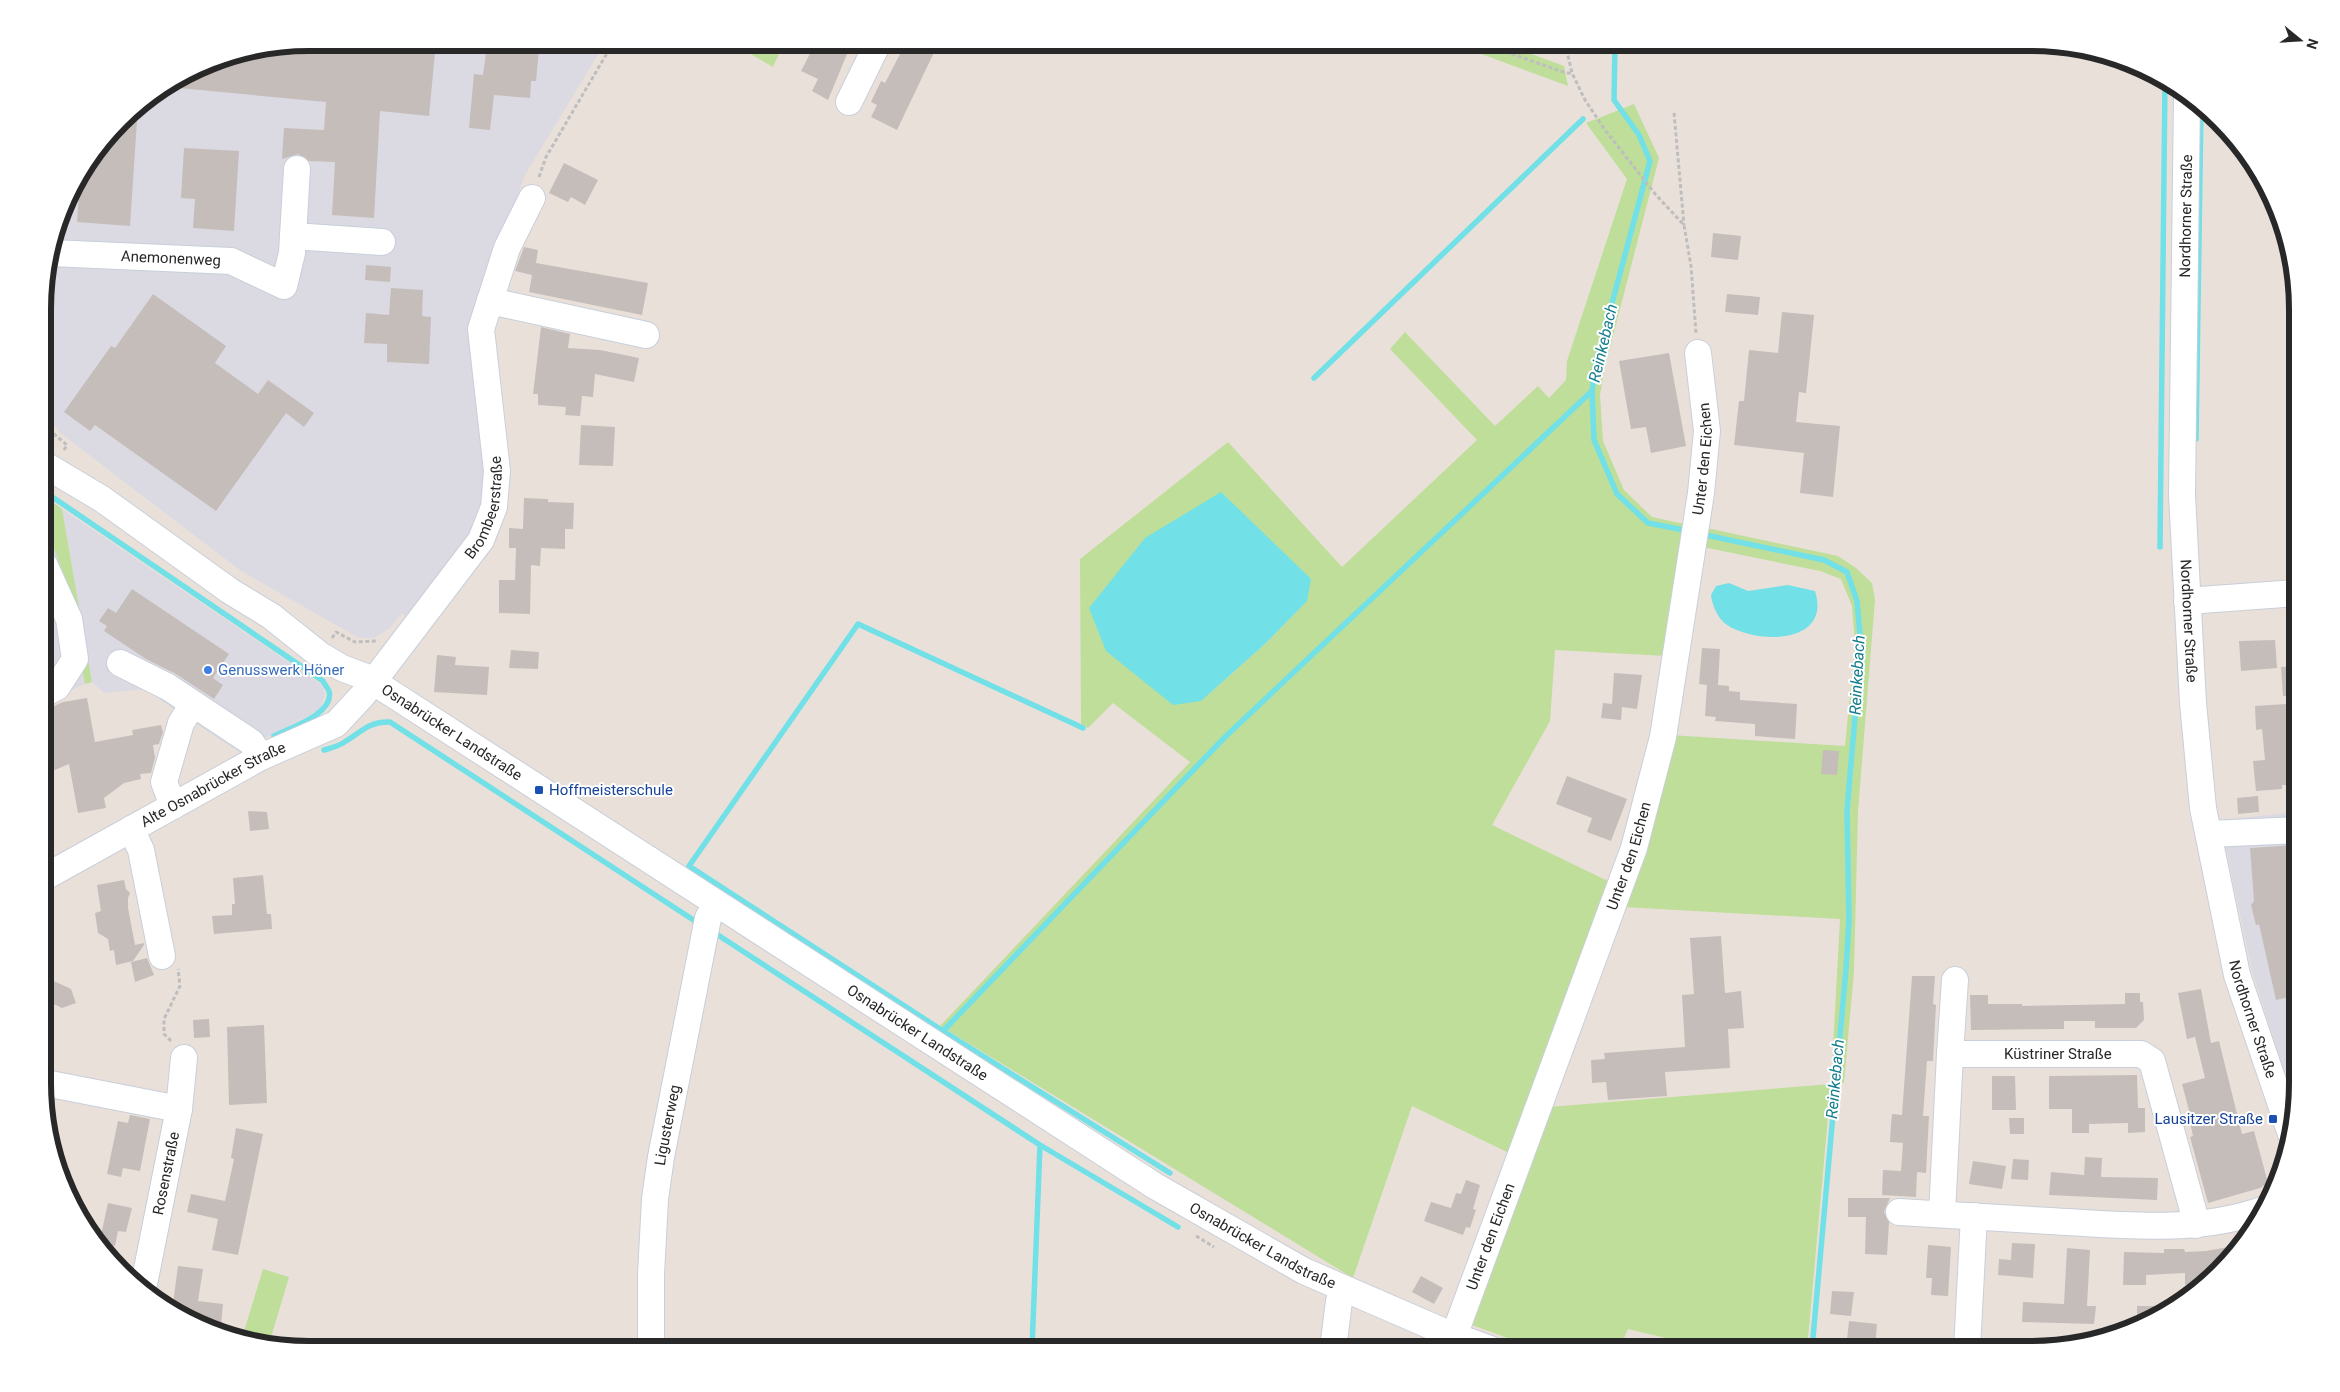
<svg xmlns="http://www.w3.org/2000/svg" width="2340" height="1392" font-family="Roboto,sans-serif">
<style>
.industrial{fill:#dbdae2}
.green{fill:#bede99;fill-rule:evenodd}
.water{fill:#71e0e7}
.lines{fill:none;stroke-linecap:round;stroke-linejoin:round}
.stream{stroke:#71e0e7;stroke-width:5.5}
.building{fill:#c5bdba}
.minor-casing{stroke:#c8cfd9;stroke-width:28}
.path{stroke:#bebebe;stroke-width:3;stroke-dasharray:4 2.5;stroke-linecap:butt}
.minor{stroke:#fff;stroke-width:26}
.shop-dot{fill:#3f7fe0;stroke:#fff;stroke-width:2}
.transit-dot{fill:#1a4fb4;stroke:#fff;stroke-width:2}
.labels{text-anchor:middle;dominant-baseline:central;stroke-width:4;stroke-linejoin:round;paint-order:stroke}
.street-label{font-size:15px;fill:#282828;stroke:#fff}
.shop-label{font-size:15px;fill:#366cbe;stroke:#fff;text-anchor:start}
.transit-label{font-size:15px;fill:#164399;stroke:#fff;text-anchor:start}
.water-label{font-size:16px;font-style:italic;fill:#147e8f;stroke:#fff}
.rim{fill:none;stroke:#282828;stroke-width:6}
</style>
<rect width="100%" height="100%" fill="#eae0da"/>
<!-- industrial -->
<path class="industrial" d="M309 43H605L525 175 493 264 484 504 472 536 408 618 402 613 390 628 374 638H359L241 571 59 432 51 420 48 407 53 356 49 326 45 314V275L70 191 133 109 207 63Z
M62 509 321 684 325 693 321 709 239 752 159 699 164 691 157 688 104 693 92 682Z
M45 524 65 578 85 684 45 701Z
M2297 812V1086L2289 1087 2252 971 2220 820Z"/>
<!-- green -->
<path class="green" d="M732 43H784L773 67Z
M1452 43H1502L1564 66 1568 86Z
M1634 104 1659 158 1604 371 1600 395 1603 441 1624 490 1652 517 1689 525 1667 656 1555 650 1550 721 1492 825 1612 883 1509 1153 1412 1106 1353 1278 940 1026 1190 762 1113 703 1088 728 1081 724 1080 559 1228 442 1342 567 1477 440 1390 349 1405 332 1495 426 1538 386 1549 398 1566 380 1567 361 1627 179 1586 123ZM1307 601 1266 643 1201 701Z
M45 496 62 509 92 682 85 684 65 578 45 524Z
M1702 527 1838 556 1856 568 1872 583 1875 600 1858 811 1854 971 1844 1083 1831 1084 1807 1349H1711L1628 1329 1619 1349H1538L1469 1324 1549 1107 1831 1084 1840 919 1623 907 1670 735 1845 746 1855 643 1852 606 1841 579 1820 571 1698 546Z
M263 1269 289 1277 269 1344 241 1341Z"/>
<!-- water -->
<path class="water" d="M1221 492 1311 579 1307 601 1266 643 1201 701 1173 705 1106 651 1089 608 1145 538Z
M1729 583 1748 591 1788 585 1815 591C1832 644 1758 645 1727 625 1718 619 1712 605 1711 595L1716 586Z"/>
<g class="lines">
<!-- stream -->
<path class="stream" d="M1615 43 1614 100 1639 135 1650 161 1595 367 1592 391 1594 440 1617 494 1648 523 1689 531
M1314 378 1583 119
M2196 439 2201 106
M45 492 323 681C324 684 328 688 329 691 335 714 289 728 274 736
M1701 534 1824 560 1847 572 1857 601 1861 646 1847 811 1849 920 1846 969 1812 1349
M2160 547 2165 79
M1083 728 858 624 689 866 943 1031 1170 1173
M324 750C331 748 340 746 346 741 362 731 370 721 390 722L695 921 696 926
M718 935 1040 1145 1178 1227
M943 1031 1225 737 1592 391
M1032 1349 1040 1145"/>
</g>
<!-- building -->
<path class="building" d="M309 42H436L429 116 380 111 374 218 332 215 335 162 309 161 298 154 282 159 284 128 324 130 326 102 168 87 207 63Z
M816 42H852L828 100 812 91 818 79 801 71Z
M893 42H939L897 130 871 117 877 105 871 102 881 81 885 83 900 54 891 50Z
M487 45 539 50 536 81H531L530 98 494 95 490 130 469 128 474 74 483 75Z
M138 106 130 226 77 222 80 179 133 109Z
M184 148 239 151 234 231 193 228 195 199 181 198Z
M564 163 598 180 585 205 571 197 568 202 549 193Z
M1713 233 1741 236 1738 260 1711 257Z
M524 247 538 250 536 263 648 283 642 315 529 292 532 275 515 271Z
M366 265 391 267 390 282 365 280Z
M391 288 423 290 422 316 431 317 429 364 387 362V344L364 343 366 313 389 315Z
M153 294 226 346 215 363 258 394 268 380 314 413 304 427 286 413 216 511 95 425 90 431 64 412 111 346 115 348Z
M1727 294 1760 297 1758 315 1725 312Z
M1782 312 1814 315 1806 393 1799 392 1796 422 1840 426 1833 497 1800 493 1804 453 1734 445 1739 401H1744L1749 350 1778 353Z
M541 327 570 334 568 348 600 350 639 358 634 382 595 374 593 397 582 396 580 416 565 415 566 407 538 405V394H533Z
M1669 353 1686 446 1651 453 1646 427 1631 429 1619 361Z
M581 425 615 427 613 466 579 465Z
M524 498 548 499V502L574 503 573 529H565V549L541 548 540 566 531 565 530 614 499 613V580H515L516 548H509V528L523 529Z
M132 589 229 654 213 678 223 685 214 699 176 674 146 659 104 631 107 626 99 621 108 608 116 613Z
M2275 640 2277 668 2241 671 2239 641Z
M1702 648 1720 649 1718 685 1729 686V691L1740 692V700L1797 704 1795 739 1755 736V724L1715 721 1716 717 1705 716 1707 685 1699 684Z
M511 650 539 652 538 669 509 668Z
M437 655 456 657 455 665 489 667 487 695 434 692Z
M2297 666V695L2283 696 2281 667Z
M1614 673 1642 675 1637 709 1622 707 1621 720 1601 718 1603 703 1612 704Z
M87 698 95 742 133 735 132 730 161 725 163 732 159 744 153 745 155 758 151 773 140 774 141 779 124 783 104 798 106 808 78 813 69 764 45 774V710L63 702Z
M2286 704 2289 742H2297V758H2292L2294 785H2282V789L2256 791 2253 761 2265 760 2262 729 2256 730 2255 706Z
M1823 750 1839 751 1837 775 1821 774Z
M1567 776 1627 799 1611 841 1587 832 1592 818 1556 804Z
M2258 796 2259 812 2238 814 2237 798Z
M248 811 267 812 269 829 250 831Z
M2297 845V995L2276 1000 2259 924 2256 925 2251 905 2254 901 2250 848Z
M263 875 267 914H271L272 929 214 934 212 916 232 915V904H235L233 878Z
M124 880 126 889 130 893 128 898V908L135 945 144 943V945L133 961 116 965 114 950 110 951 108 939 98 933 95 913 101 911 97 885Z
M1721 936 1725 993 1741 991 1744 1028 1728 1029 1730 1068 1665 1072 1667 1096 1608 1100 1606 1082 1592 1083 1591 1060 1605 1059 1604 1053 1685 1047 1682 995 1694 994 1690 938Z
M147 958 154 975 135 982 131 962Z
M1912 976H1935L1933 1004 1936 1005 1933 1061H1927L1923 1116H1929L1926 1173 1917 1172 1916 1197 1882 1195 1883 1170 1901 1171 1903 1143 1890 1142 1891 1124 1892 1114 1902 1115Z
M45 977 71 989 76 1003 62 1008 45 1000Z
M2201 989 2211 1043 2219 1041 2242 1134 2254 1131 2268 1183 2260 1188 2208 1203 2190 1137 2193 1136 2189 1118H2191L2182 1084 2205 1078 2195 1037 2187 1039 2178 993Z
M2125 993H2140V1002H2143L2144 1020 2136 1028H2095V1021H2064V1029L1971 1030 1970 995H1988V1004H2022V1006L2125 1004Z
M209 1019 210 1037 194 1038 193 1020Z
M264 1025 267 1103 229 1105 227 1027Z
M2137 1075 2138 1108H2145V1132L2128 1133V1123L2089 1124V1133H2072V1109H2049V1076Z
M1992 1076H2015L2016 1110H1992Z
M130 1115 150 1119 140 1171 123 1168 121 1177 107 1174 118 1121 128 1123Z
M2009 1118H2024V1134H2010Z
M236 1128 263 1134 238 1255 212 1250 218 1219 187 1212 191 1194 225 1201 234 1159 231 1158Z
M2085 1157 2102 1158 2101 1177 2158 1178 2157 1200 2049 1195 2051 1172 2084 1175Z
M2013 1159 2029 1160 2028 1180 2011 1179Z
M1973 1161 2006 1166 2002 1189 1969 1184Z
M1466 1180 1480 1185 1473 1209 1476 1210 1470 1228 1466 1227 1463 1235 1424 1221 1431 1202 1451 1208 1456 1193 1461 1194Z
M1848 1198H1890L1884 1212 1889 1222 1887 1255 1865 1254 1866 1217H1848Z
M108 1203 132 1208 126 1232 118 1231 115 1246 99 1244Z
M2012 1243 2035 1244 2033 1278 1998 1275 1999 1259 2011 1260Z
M1928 1245 1951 1247 1948 1296 1931 1295 1932 1278H1926Z
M2240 1245 2221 1269 2208 1272V1280L2203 1284 2185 1285V1273L2146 1275V1285H2123L2124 1252 2164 1253V1249H2184L2185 1252 2206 1251Z
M2067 1248 2090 1250 2087 1306H2096L2094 1324 2022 1322 2023 1302 2064 1304Z
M178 1266 203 1269 198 1301 223 1304 221 1325 193 1321 172 1311Z
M1421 1276 1443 1288 1434 1304 1412 1292Z
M1832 1291 1854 1292 1851 1316 1830 1314Z
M2137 1306H2154V1318L2137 1325Z
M1849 1321 1877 1324 1875 1349H1846Z"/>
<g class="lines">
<defs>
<g id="minor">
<path id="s1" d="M2187 96 2182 495 2193 703 2203 808 2237 975 2291 1134"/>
<path d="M849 102 878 43"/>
<path d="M293 236 382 242"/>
<path id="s2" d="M51 253 231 261 284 286 292 253 297 169"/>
<path d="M490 301 646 335"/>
<path id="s3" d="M45 465 102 499 230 591 271 616 320 655 342 668 366 677 1155 1186 1304 1271 1454 1336 1490 1349"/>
<path d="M45 566 69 619 75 659 57 687 45 693"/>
<path d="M2187 601 2297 593"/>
<path d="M120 663 168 687 251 742 261 757"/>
<path d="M173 806 164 782 181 723 193 704"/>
<path d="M131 829 141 850 162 956"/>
<path d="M2209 834 2297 830"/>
<path id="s4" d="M45 877 261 757 336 724 363 695 481 540 494 507 497 471 481 329 507 248 532 198"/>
<path d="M1950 1054 1955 980"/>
<path d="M45 1083 179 1109"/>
<path d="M1899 1212C1949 1215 2000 1218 2050 1221 2120 1225 2197 1234 2265 1209"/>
<path id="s5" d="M1942 1214 1950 1054H2141L2152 1061 2193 1210 2195 1225"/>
<path id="s6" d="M143 1289 179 1109 184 1058"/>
<path id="s7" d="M1454 1336 1634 848 1663 737 1701 493 1707 431 1698 353"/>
<path id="s8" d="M651 1349V1275L655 1199 661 1157 708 918 716 905"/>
<path d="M1333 1349 1339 1301 1343 1289"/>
<path d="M1967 1349 1974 1216"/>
</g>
</defs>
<!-- minor casing -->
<use href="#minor" class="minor-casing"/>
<!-- path -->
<path class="path" d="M1481 43 1566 73H1572
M1565 43 1572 73 1585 100 1605 130 1656 195 1684 225 1691 266 1696 333
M1674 113 1684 225
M539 177 546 157 613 43
M45 371V384
M45 416 55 435 67 445 64 450
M332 638 336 632 355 642 376 641
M171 1041 164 1034V1019L180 986 178 969
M1196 1236 1214 1247"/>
<!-- minor -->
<use href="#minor" class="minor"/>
</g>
<!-- markers -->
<circle class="shop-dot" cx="208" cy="670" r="5"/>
<g class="transit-dot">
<rect x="534" y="785" width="10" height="10" rx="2.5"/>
<rect x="2268" y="1114" width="10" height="10" rx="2.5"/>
</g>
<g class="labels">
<!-- street labels -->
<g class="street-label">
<text transform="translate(2186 216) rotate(-89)">Nordhorner Straße</text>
<text stroke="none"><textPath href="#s2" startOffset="120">Anemonenweg</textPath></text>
<text stroke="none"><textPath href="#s7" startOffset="916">Unter den Eichen</textPath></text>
<text stroke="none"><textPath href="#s4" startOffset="596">Brombeerstraße</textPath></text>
<text stroke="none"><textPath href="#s1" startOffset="525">Nordhorner Straße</textPath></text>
<text stroke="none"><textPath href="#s3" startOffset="488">Osnabrücker Landstraße</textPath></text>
<text stroke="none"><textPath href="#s4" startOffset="192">Alte Osnabrücker Straße</textPath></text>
<text stroke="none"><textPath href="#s7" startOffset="511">Unter den Eichen</textPath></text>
<text stroke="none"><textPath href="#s1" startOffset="930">Nordhorner Straße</textPath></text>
<text stroke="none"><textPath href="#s3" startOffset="1042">Osnabrücker Landstraße</textPath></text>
<text stroke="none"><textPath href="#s5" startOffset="268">Küstriner Straße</textPath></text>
<text stroke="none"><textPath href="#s8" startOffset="225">Ligusterweg</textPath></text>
<text stroke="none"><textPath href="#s6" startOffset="118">Rosenstraße</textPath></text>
<text stroke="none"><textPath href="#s7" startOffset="106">Unter den Eichen</textPath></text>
<text stroke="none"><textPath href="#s3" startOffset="1448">Osnabrücker Landstraße</textPath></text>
</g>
<!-- shop labels -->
<g class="shop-label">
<text x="218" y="670">Genusswerk Höner</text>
</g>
<!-- transit labels -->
<g class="transit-label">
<text x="549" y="790">Hoffmeisterschule</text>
<text x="2263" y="1119" text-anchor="end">Lausitzer Straße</text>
</g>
<!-- water labels -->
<g class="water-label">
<text transform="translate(1603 343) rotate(-77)">Reinkebach</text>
<text transform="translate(1857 675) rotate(-87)">Reinkebach</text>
<text transform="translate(1835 1079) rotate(-85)">Reinkebach</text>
</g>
</g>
<!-- crop -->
<path d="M0 0H2340V1392H0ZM309 51H2031A258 258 0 0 1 2289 309V1083A258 258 0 0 1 2031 1341H309A258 258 0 0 1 51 1083V309A258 258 0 0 1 309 51Z" fill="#fff" fill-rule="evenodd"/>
<path class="rim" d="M309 51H2031A258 258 0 0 1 2289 309V1083A258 258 0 0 1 2031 1341H309A258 258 0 0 1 51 1083V309A258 258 0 0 1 309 51Z"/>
<!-- north arrow -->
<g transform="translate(2300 40) rotate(108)" stroke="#ffffff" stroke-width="4" paint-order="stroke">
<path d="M0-4L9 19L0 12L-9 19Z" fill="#282828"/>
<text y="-8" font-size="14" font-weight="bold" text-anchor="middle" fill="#282828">N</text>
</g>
</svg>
